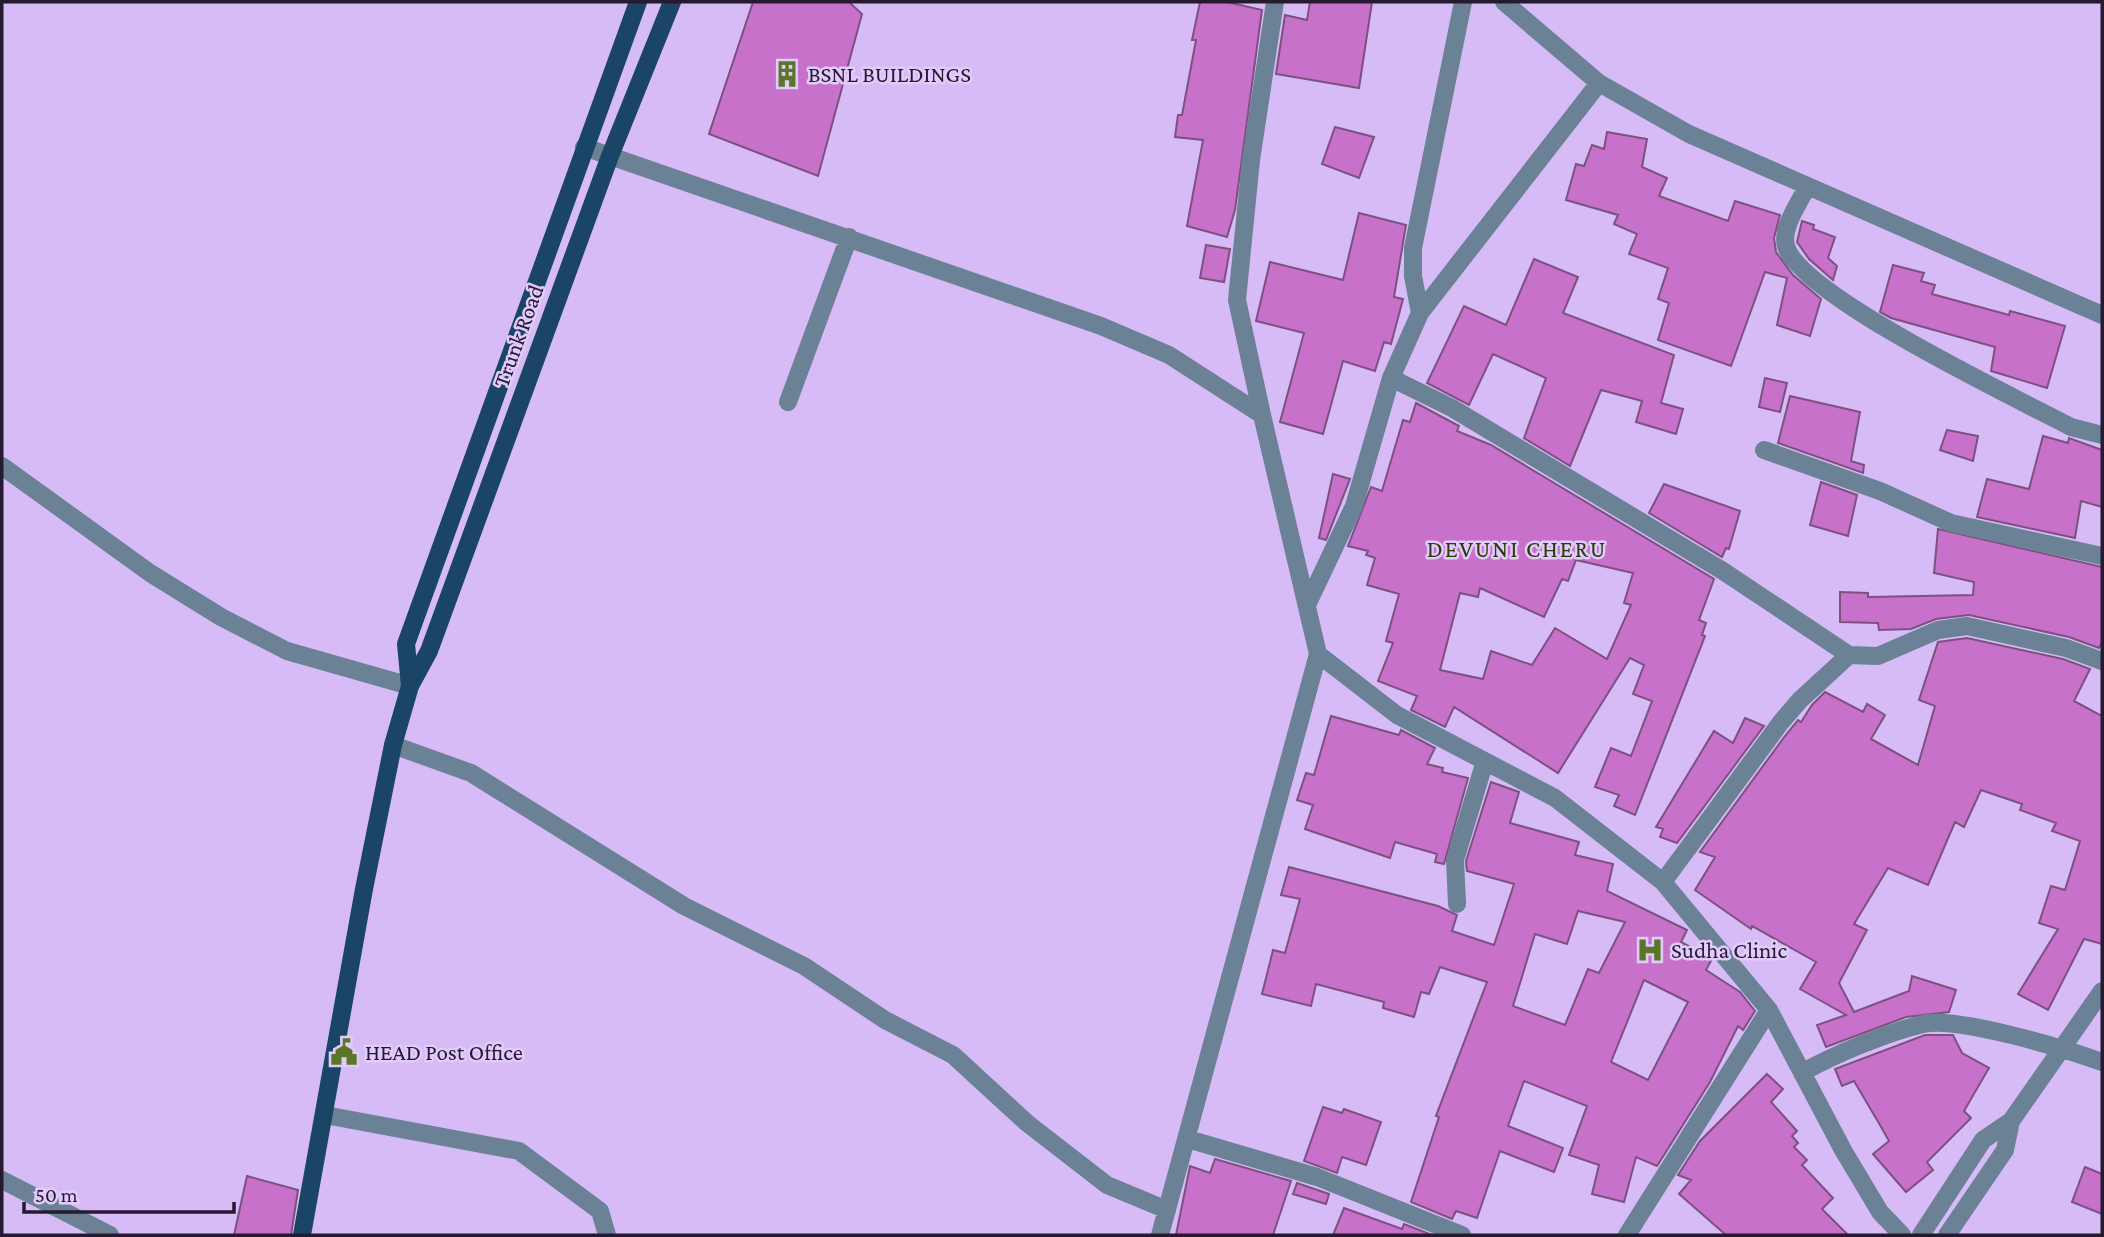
<svg xmlns="http://www.w3.org/2000/svg" width="2104" height="1237" font-family="'Crimson Pro',serif">
<style>
.building{fill:#c771cb;stroke:#7d517f;stroke-width:2;fill-rule:evenodd}
.lines{fill:none;stroke-linecap:round;stroke-linejoin:round}
.minor{stroke:#6b8195;stroke-width:18}
.major{stroke:#1b4567;stroke-width:18}
.labels{text-anchor:middle;dominant-baseline:central;stroke-width:5;stroke-linejoin:round;paint-order:stroke}
.poi-label{font-size:23px;fill:#251a30;stroke:#e1cbfc;text-anchor:start}
.street-label{font-size:23px;fill:#251a30;stroke:#e1cbfc}
.neighbourhood-label{font-size:24px;letter-spacing:2px;fill:#2b3c03;stroke:#e1cbfc}
</style>
<rect width="100%" height="100%" fill="#d7bbf7"/>
<!-- building -->
<path class="building" d="M753 2H849L862 14 818 176 709 134Z
M1200 2H1227L1262 10 1235 210 1227 237 1187 226 1203 140 1175 137 1178 115H1182L1196 40H1192Z
M1310 2H1372L1359 88 1276 74 1285 15 1307 20Z
M1335 127 1374 137 1359 178 1322 164Z
M1607 132 1647 139 1642 167 1667 178 1659 196 1728 221 1735 201 1780 215 1774 238 1776 252 1793 275 1821 299 1810 336 1777 325 1787 278 1765 272 1731 366 1658 340 1669 303 1658 299 1668 268 1629 254 1637 234 1614 224 1618 215 1566 200 1576 164 1584 166 1592 145 1604 149Z
M1359 213 1406 225 1394 297 1403 299 1391 344 1384 342 1375 371 1343 361 1323 434 1280 422 1304 333 1256 321 1270 262 1343 280Z
M1802 221 1814 225 1813 229 1835 237 1828 258 1837 266 1833 280 1809 259 1797 242Z
M1206 245 1230 249 1224 282 1200 278Z
M1534 259 1578 277 1563 313 1674 355 1661 403 1683 409 1676 434 1636 422 1642 401 1601 390 1570 466 1524 438 1546 378 1493 354 1469 405 1427 383 1464 306 1506 325Z
M1893 265 1924 273 1921 281 1935 285 1932 294 2009 315 2010 311 2065 326 2047 388 1991 371 1995 347 1891 318 1880 312Z
M1765 378 1787 383 1780 412 1759 407Z
M1790 396 1860 412 1851 461 1864 465 1863 473 1778 443Z
M1416 403 1459 426 1457 431 1491 445 1714 579 1699 620 1706 623 1702 635 1705 636 1635 815 1614 806 1619 795 1595 787 1611 748 1631 756 1652 701 1633 694 1644 665 1630 658 1558 773 1454 707 1445 727 1411 710 1417 696 1378 681 1393 643 1386 641 1399 594 1367 585 1375 558 1366 555 1368 551 1348 546 1371 487 1382 491 1403 420 1410 422ZM1576 560 1633 573 1624 603 1631 605 1607 659 1555 628 1532 665 1491 651 1483 679 1440 670 1460 593 1478 597 1480 588 1544 617 1562 579 1568 581Z
M1947 430 1978 436 1973 461 1940 450Z
M2043 436 2068 443 2069 438 2102 450V507L2081 501 2075 538 1977 517 1987 479 2029 489Z
M1333 474 1350 479 1326 540 1319 538Z
M1821 482 1857 495 1848 536 1810 525Z
M1664 484 1740 511 1729 549 1726 548 1722 557 1649 513Z
M1938 529 2102 567V642L2099 648 2069 637 1969 615 1936 619 1911 629 1879 630 1878 623 1840 622V592L1868 593V597L1973 595 1974 582 1934 573Z
M1967 638 2063 659 2090 669 2074 701 2102 716V944L2084 939 2048 1010 2018 994 2058 929 2039 923 2051 886 2065 890 2080 841 2052 831 2056 823 2020 810 2022 804 1981 790 1964 827 1955 822 1928 885 1888 868 1854 924 1867 930 1839 983 1854 1012 1909 991 1912 976 1956 990 1949 1012 1906 1017 1826 1047 1817 1025 1846 1015 1800 989 1816 962 1752 926 1751 929 1695 890 1715 857 1700 852 1785 736 1798 720 1801 722 1812 705 1825 692 1863 712 1867 704 1885 715 1871 739 1918 765 1935 706 1919 700 1938 642Z
M1331 716 1399 735 1401 730 1435 748 1427 764 1443 768 1442 772 1468 778 1444 864 1435 862 1437 854 1395 842 1390 858 1305 829 1313 805 1297 800 1306 773 1314 775Z
M1745 718 1764 726 1677 843 1660 837 1663 829 1656 827 1714 731 1733 743Z
M1491 782 1519 792 1510 823 1579 842 1575 855 1613 864 1607 891 1687 930 1681 942 1712 959 1706 970 1740 992 1755 1011 1743 1030 1738 1026 1710 1082 1657 1166 1636 1157 1624 1202 1592 1194 1599 1165 1569 1155 1587 1106 1524 1081 1508 1126 1563 1148 1554 1172 1500 1151 1477 1218 1456 1211 1452 1219 1411 1202 1439 1117 1436 1116 1487 982 1440 967 1429 994 1421 992 1414 1017 1383 1008 1384 1002 1316 984 1311 1006 1262 994 1273 950 1285 953 1300 899 1281 895 1289 867 1438 906 1457 915 1452 931 1494 945 1514 884 1467 871 1466 861ZM1578 911 1625 922 1599 973 1588 969 1565 1025 1513 1006 1535 934 1567 944ZM1644 980 1688 1002 1648 1080 1611 1062Z
M1925 1035H1953L1962 1053 1989 1068 1964 1111 1971 1118 1927 1162 1933 1170 1906 1192 1873 1154 1889 1141 1880 1125 1854 1081 1842 1086 1835 1069Z
M1767 1074 1783 1089 1771 1102 1797 1131 1792 1136 1798 1143 1794 1147 1807 1160 1802 1165 1833 1198 1822 1209 1848 1235H1726L1679 1194 1691 1180 1678 1175 1700 1141Z
M1323 1107 1342 1113 1344 1109 1381 1122 1366 1165 1342 1157 1337 1173 1304 1161Z
M1215 1159 1291 1181 1273 1235H1176L1190 1166 1210 1173Z
M2085 1167 2102 1174V1214L2072 1202Z
M247 1176 298 1190 291 1235H234Z
M1297 1183 1329 1194 1326 1204 1293 1194Z
M1344 1208 1402 1229 1404 1224 1432 1235H1333Z"/>
<g class="lines">
<!-- minor -->
<path class="minor" d="M1504 2 1599 83 1689 134 2102 315
M584 147 1101 326 1169 355 1262 415 1318 654 1397 715 1555 798 1663 882 1769 1010 1843 1150 1880 1212 1902 1235
M1807 187C1799 203 1781 228 1786 246 1801 296 2018 399 2071 427L2102 435
M1420 313 1413 276V248L1463 2
M1391 378 1452 408 1723 571 1849 655 1878 656 1938 630 1967 626 2066 648 2102 661
M788 402 849 237
M1262 415 1237 300 1251 160 1275 2
M1764 450 1880 491 1951 523 2102 556
M2 466 150 573 221 617 287 651 410 686
M1308 603 1354 506 1391 378 1420 313 1599 83
M393 745 471 773 684 906 804 966 885 1020 953 1055 1027 1123 1107 1185 1167 1210
M1663 882 1781 722 1800 700 1849 655
M1457 904 1455 860 1485 761
M1802 1073C1832 1055 1889 1032 1923 1024 1957 1016 2066 1049 2102 1062
M325 1115 519 1151 600 1211 607 1235
M1188 1139 1317 1177 1462 1235
M2 1180 110 1235
M1160 1235 1318 654
M1627 1235 1769 1010
M1921 1235 1983 1140 2011 1121
M1947 1235 2005 1150 2011 1121 2102 991"/>
<!-- major -->
<path class="major" d="M410 686 429 651 610 156 672 2
M302 1235 364 889 393 745 410 686 406 644 638 2"/>
</g>
<!-- icons -->
<defs>
<symbol id="building-bare" viewBox="-9 -9 18 18"><path d="M-4-6H4V6H1V3H-1V6H-4ZM-2.5-4.3h1.7v1.8h-1.7ZM.8-4.3h1.7v1.8H.8ZM-2.5-1h1.7V.8h-1.7ZM.8-1h1.7V.8H.8Z" fill="#5c7629" stroke="#e1cbfc" stroke-width="2.5" paint-order="stroke"/></symbol>
<symbol id="hospital-bare" viewBox="-9 -9 18 18"><path d="M-5-5h3v3.5h4V-5h3V5h-3V1.5h-4V5h-3Z" fill="#5c7629" stroke="#e1cbfc" stroke-width="2.5" paint-order="stroke"/></symbol>
<symbol id="civic-bare" viewBox="-9 -9 18 18"><path d="M-.6-6.5H3V-4.5H.6V-3L4-1V1h2V6H-6V1h2V-1L-.6-3ZM-1.2 2.5V6h2.4V2.5Z" fill="#5c7629" stroke="#e1cbfc" stroke-width="2.5" paint-order="stroke"/></symbol>
</defs>
<g fill-rule="evenodd">
<use href="#building-bare" x="768" y="55" width="38" height="38"/>
<use href="#hospital-bare" x="1631" y="931" width="38" height="38"/>
<use href="#civic-bare" x="325" y="1033" width="38" height="38"/>
</g>
<g class="labels">
<!-- poi labels -->
<g class="poi-label">
<text x="808" y="74">BSNL BUILDINGS</text>
<text x="1671" y="950">Sudha Clinic</text>
<text x="365" y="1052">HEAD Post Office</text>
</g>
<!-- street labels -->
<g class="street-label">
<text transform="translate(518 336) rotate(-70)">Trunk Road</text>
</g>
<!-- neighbourhood labels -->
<g class="neighbourhood-label">
<text x="1517" y="548">DEVUNI CHERU</text>
</g>
</g>
<!-- border -->
<rect width="2104" height="1237" fill="none" stroke="#251a30" stroke-width="7"/>
<!-- scale -->
<path d="M24 1202v10h210v-10" fill="none" stroke="#251a30" stroke-width="3.5"/>
<text x="35" y="1202" font-size="21" fill="#251a30" stroke="#e1cbfc" stroke-width="5" paint-order="stroke">50 m</text>
</svg>
